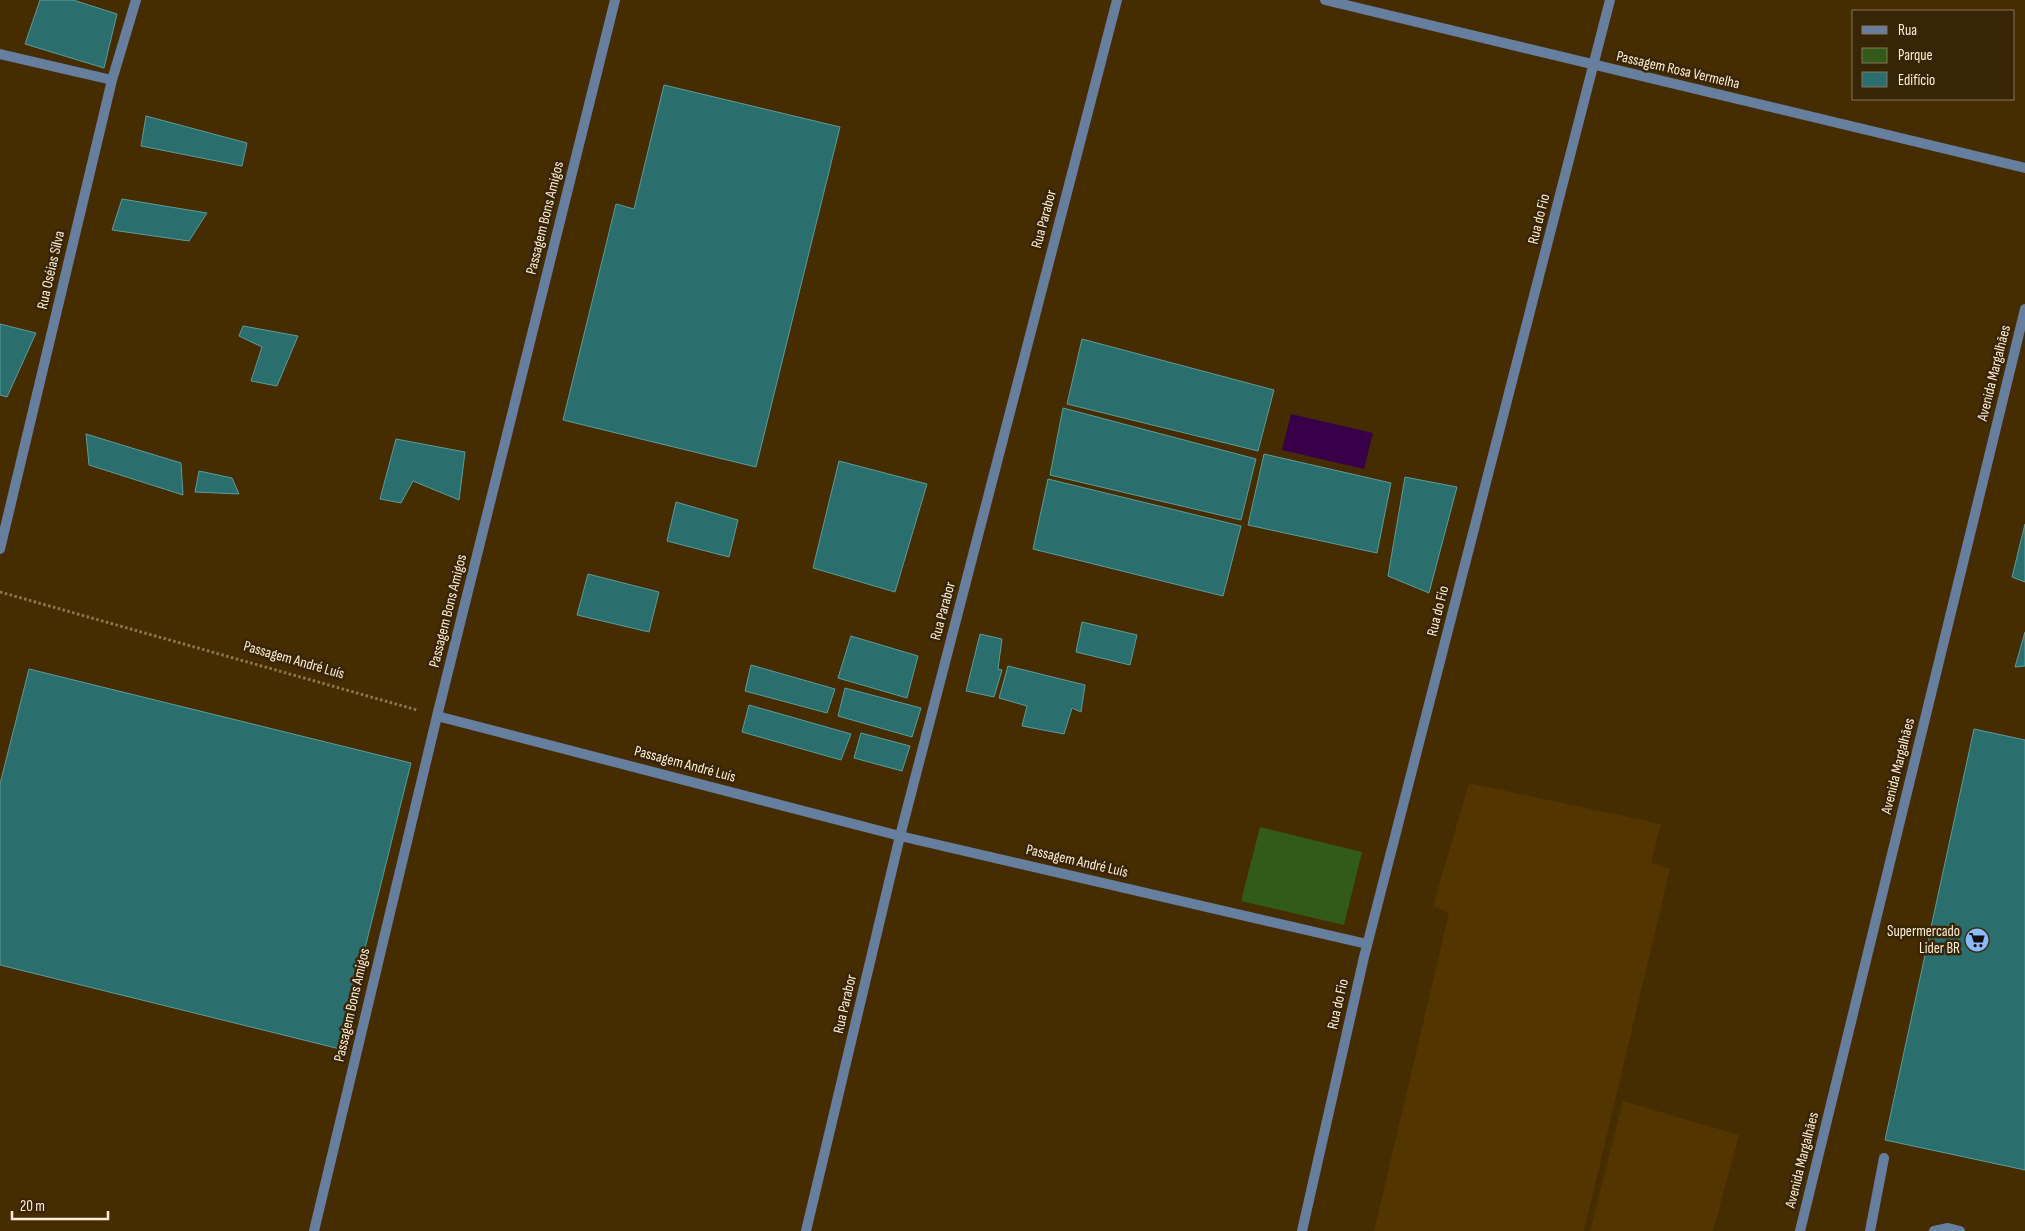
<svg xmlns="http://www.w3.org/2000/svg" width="2025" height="1231" font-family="'Sofia Sans Condensed',sans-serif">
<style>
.built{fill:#533500}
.green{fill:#325a19}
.water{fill:#370049}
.building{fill:#2b6e6e;stroke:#5b9c9c}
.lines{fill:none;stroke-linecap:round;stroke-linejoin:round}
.path{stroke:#8c7753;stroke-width:3;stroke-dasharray:2.5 2.5;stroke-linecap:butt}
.lane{stroke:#677f9f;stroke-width:10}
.street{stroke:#677f9f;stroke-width:10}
.labels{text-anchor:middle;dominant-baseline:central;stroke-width:5;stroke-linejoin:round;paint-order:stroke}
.street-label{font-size:15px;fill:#feeed9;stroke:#382505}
.poi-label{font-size:15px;fill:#feeed9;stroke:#382505;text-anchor:end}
</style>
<rect width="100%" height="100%" fill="#462d01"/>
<!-- built -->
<path class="built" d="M1469 783 1661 824 1651 863 1670 869 1584 1231H1374L1449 913 1433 906Z
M1623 1101 1739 1135 1713 1231H1590Z"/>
<!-- green -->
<path class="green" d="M1260 827 1362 852 1344 925 1241 901Z"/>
<!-- water -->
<path class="water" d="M1291 414 1373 433 1364 469 1282 450Z"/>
<!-- building -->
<path class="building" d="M40 0H73L117 14 104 68 25 44Z
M664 85 840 127 756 467 563 420 616 204 634 209Z
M146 116 247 143 242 166 141 146Z
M122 199 207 213 189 241 112 230Z
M0 324 36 333 7 397 0 395Z
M243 326 298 336 277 386 251 381 262 347 239 336Z
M1082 339 1274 390 1258 451 1067 404Z
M1063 408 1256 459 1241 520 1050 475Z
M86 434 181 463 183 495 89 465Z
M396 439 465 452 459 500 413 481 401 503 380 499Z
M1264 454 1391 483 1377 553 1248 525Z
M839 461 927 484 895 592 813 568Z
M199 471 232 478 239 494 195 492Z
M1405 477 1457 487 1429 593 1388 576Z
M1048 479 1241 526 1223 596 1033 549Z
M676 502 738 520 729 557 667 541Z
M2025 524V582L2012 577Z
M588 574 659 592 649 632 577 615Z
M1082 622 1137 635 1130 665 1076 652Z
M2025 632V666L2015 667Z
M980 634 1002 639 998 669 1002 670 994 697 966 691Z
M851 636 918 656 907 698 838 678Z
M751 665 835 689 827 713 745 691Z
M1008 666 1085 685 1081 712 1072 708 1064 734 1022 726 1027 706 999 698Z
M29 669 411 763 340 1049 0 965V784Z
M845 688 921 708 912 737 838 716Z
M749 705 851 734 841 760 742 732Z
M1974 729 2025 740V1170L1885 1140Z
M861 733 910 746 902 771 854 758Z"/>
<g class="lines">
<!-- path -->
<path class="path" d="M0 592 417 710"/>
<!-- lane -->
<path class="lane" d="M1870 1231 1884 1158
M1934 1231 1948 1228 1960 1231"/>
<!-- street -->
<path class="street" d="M1325 0 2025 168
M0 54 112 80
M0 549 112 80 136 0
M437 716 900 836 1367 944
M314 1231 437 716 615 0
M806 1231 900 836 1117 0
M1302 1231 1364 957 1610 0
M1800 1231 2025 309"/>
</g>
<!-- icons -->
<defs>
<symbol id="supermarket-disc" viewBox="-11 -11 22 22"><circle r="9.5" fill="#89bafc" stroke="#382505"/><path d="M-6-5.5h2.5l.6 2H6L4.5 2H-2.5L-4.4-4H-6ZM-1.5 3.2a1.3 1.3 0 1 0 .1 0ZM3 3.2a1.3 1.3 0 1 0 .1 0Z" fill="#111"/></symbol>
</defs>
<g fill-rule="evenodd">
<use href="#supermarket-disc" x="1963" y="926" width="28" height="28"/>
</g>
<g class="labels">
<!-- street labels -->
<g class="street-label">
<text transform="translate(1678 70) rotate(13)">Passagem Rosa Vermelha</text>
<text transform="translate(545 218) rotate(-76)">Passagem Bons Amigos</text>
<text transform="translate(1044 219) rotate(-75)">Rua Parabor</text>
<text transform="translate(1539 219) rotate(-76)">Rua do Fio</text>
<text transform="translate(51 270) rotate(-77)">Rua Oséias Silva</text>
<text transform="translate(1994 373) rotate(-76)">Avenida Margalhães</text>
<text transform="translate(448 611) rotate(-76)">Passagem Bons Amigos</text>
<text transform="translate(943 611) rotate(-75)">Rua Parabor</text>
<text transform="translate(1438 611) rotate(-76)">Rua do Fio</text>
<text transform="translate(294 660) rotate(16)">Passagem André Luís</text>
<text transform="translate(685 764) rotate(15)">Passagem André Luís</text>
<text transform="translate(1898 766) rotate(-76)">Avenida Margalhães</text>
<text transform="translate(1077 861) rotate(13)">Passagem André Luís</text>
<text transform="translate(845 1004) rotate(-77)">Rua Parabor</text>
<text transform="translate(1338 1004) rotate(-77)">Rua do Fio</text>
<text transform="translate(352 1005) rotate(-77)">Passagem Bons Amigos</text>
<text transform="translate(1802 1160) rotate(-76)">Avenida Margalhães</text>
</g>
<!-- poi labels -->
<g class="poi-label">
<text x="1960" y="931">Supermercado<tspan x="1960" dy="17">Lider BR</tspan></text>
</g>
</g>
<!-- legend -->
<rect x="1852" y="10" width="162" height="90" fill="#382505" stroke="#87755a"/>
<rect x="1862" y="26" width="25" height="8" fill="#677f9f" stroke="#87755a"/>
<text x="1898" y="35" font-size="15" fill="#feeed9">Rua</text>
<rect x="1862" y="48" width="25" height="15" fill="#325a19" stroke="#87755a"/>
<text x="1898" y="60" font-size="15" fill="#feeed9">Parque</text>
<rect x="1862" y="72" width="25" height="15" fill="#2b6e6e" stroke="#87755a"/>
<text x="1898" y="85" font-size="15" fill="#feeed9">Edifício</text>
<!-- scale -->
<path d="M12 1211v8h96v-8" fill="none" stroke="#feeed9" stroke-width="2.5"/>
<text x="20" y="1211" font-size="15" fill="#feeed9" stroke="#382505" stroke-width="4" paint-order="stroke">20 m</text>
</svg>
